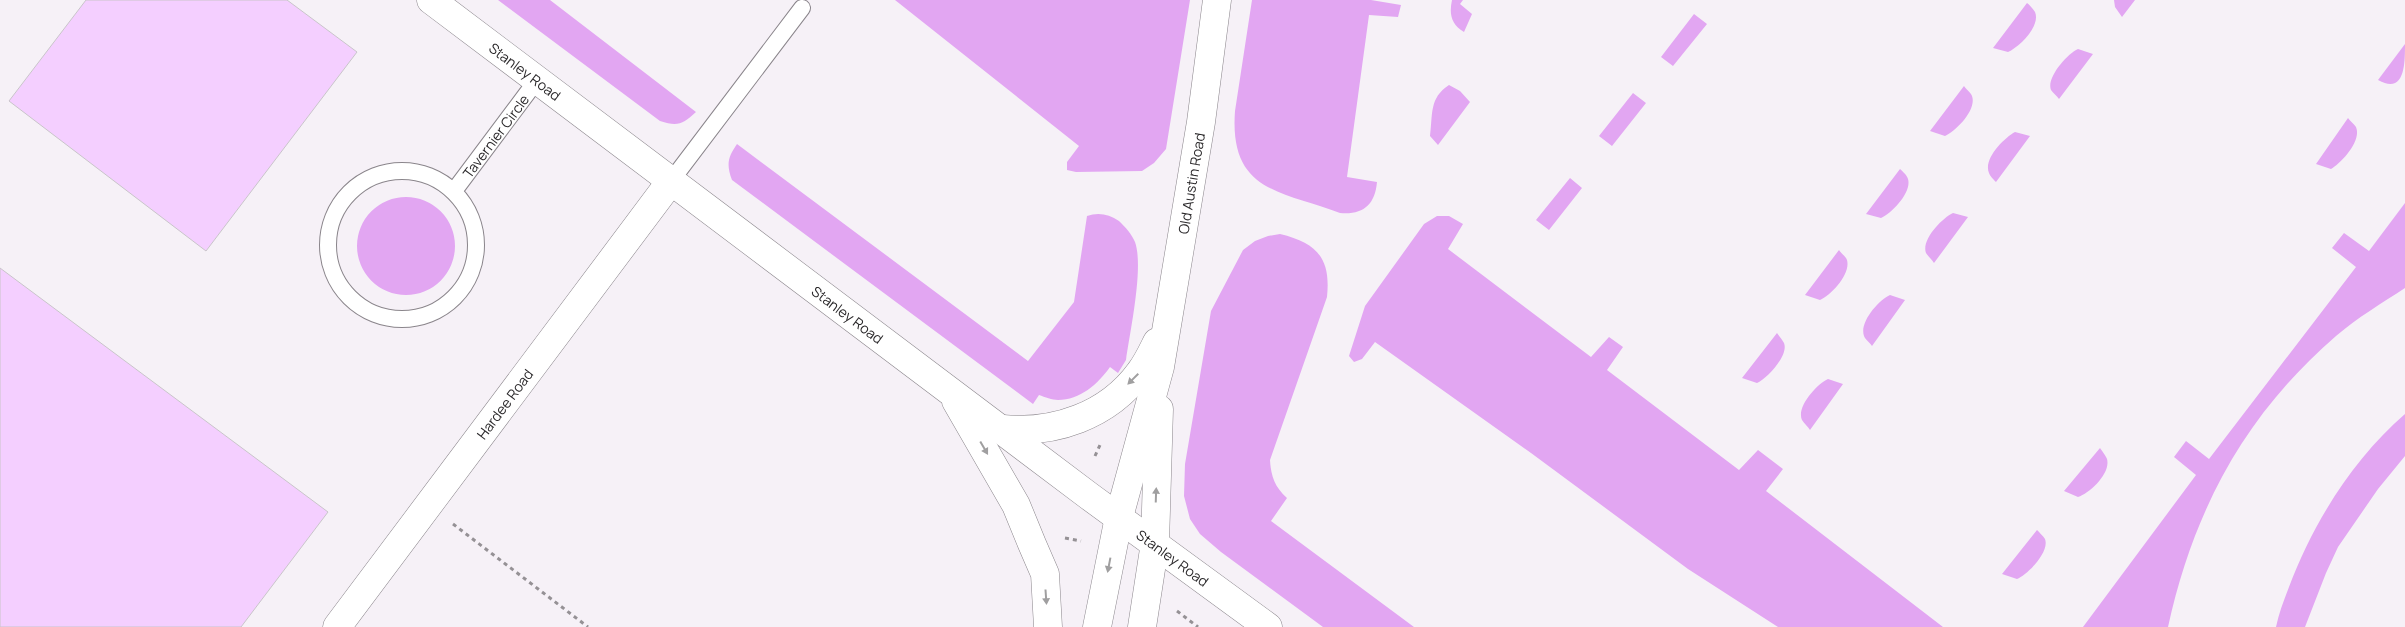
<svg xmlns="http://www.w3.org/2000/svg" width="2405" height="627" font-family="Manrope,sans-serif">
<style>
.green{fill:#e2a6f2}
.building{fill:#f4cfff;stroke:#c9c5ca}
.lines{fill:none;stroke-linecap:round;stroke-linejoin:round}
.lane-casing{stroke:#8a858b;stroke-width:18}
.street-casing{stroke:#8a858b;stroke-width:29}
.secondary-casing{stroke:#8a858b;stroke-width:29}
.path{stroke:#959195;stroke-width:3;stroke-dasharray:4 4;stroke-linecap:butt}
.lane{stroke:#fff;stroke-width:16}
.street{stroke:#fff;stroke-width:28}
.secondary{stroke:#fff;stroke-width:28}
.oneway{fill:#a09fa0}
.labels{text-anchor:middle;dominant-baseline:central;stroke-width:4;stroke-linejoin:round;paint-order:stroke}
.street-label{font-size:14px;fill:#2b292b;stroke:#fff}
</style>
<rect width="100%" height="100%" fill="#f6f1f7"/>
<!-- green -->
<path class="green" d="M498 0H550L696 112C683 124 678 127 660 121Z
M895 0H1190L1166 149 1154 163 1142 171 1076 172 1067 170V162L1079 146Z
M1252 0H1371L1401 5 1398 17 1369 15 1347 177 1377 182C1375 205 1363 215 1340 213 1281 191 1229 192 1235 111Z
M1452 0H1463L1460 4 1472 14 1464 32C1451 24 1449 14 1452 0Z
M2114 0H2135L2122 17 2115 7Z
M2027 3C2030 5 2033 9 2035 12 2041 26 2019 47 2008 52L1993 48Z
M1694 14 1707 24 1673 66 1661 57Z
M2405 44C2405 64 2405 95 2378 80Z
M2078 49 2093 54 2059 99C2057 96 2053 93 2051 90 2046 78 2067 54 2078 49Z
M1449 85 1460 91 1470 102 1438 145 1430 136C1433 114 1429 98 1449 85Z
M1964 86C1966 89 1971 93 1972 96 1977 110 1956 131 1945 136L1930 131Z
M1633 93 1646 103 1612 146 1599 136Z
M2348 118C2350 121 2354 124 2356 127 2362 141 2341 163 2331 169L2316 164Z
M2015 132 2030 136 1996 182C1994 180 1990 176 1989 173 1983 159 2004 138 2015 132Z
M737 144 1028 361 1074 302 1087 216C1098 212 1109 214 1119 221 1126 228 1131 233 1135 242 1144 267 1130 332 1126 360L1118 373 1110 367C1098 384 1080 400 1058 400 1052 400 1045 397 1039 395L1033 404 732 180C726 164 728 157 737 144Z
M1900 169C1902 171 1907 175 1908 179 1912 192 1892 213 1881 218L1866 214Z
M1570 178 1582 188 1549 230 1536 220Z
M357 246a49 49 0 1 1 98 0a49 49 0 1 1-98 0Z
M2405 203V288C2382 303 2357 318 2336 336 2245 415 2194 509 2168 627H2083L2196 475 2174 457 2186 441 2209 459 2356 267 2332 248 2344 233 2369 251Z
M1953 213 1968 217 1934 263C1932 260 1928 256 1926 253 1921 240 1942 218 1953 213Z
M1437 216H1449L1463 224 1448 249 1591 357 1609 337 1623 347 1607 370 1739 470 1758 450 1783 469 1766 491 1943 627H1778L1688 569 1531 453 1375 342 1362 359 1354 362 1349 356 1365 306 1424 224Z
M1280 234C1317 243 1331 258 1327 297L1270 460C1271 477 1275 487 1287 498L1271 521 1414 627H1323L1221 552 1200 534 1190 519 1184 496 1185 464 1211 311 1243 250 1255 241 1268 236Z
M1839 250C1841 253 1846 257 1847 260 1851 274 1831 295 1820 300L1805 295Z
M1890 295 1905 300 1872 346C1870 343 1865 339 1864 336 1859 322 1879 300 1890 295Z
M1777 333C1779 336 1782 339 1784 343 1789 355 1767 379 1757 383L1742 378Z
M1828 379 1843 384 1810 430C1808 427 1804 423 1802 420 1796 407 1817 384 1828 379Z
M2405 414V456L2378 489 2338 547 2326 573 2305 627H2276C2279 613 2284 600 2289 587 2313 523 2353 459 2405 414Z
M2100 448C2102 451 2106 456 2107 459 2111 473 2090 493 2078 497L2064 491Z
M2037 530C2039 532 2043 536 2045 539 2050 552 2027 575 2017 579L2002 574Z"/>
<!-- building -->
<path class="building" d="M86 0H287L357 52 206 251 9 101Z
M0 268 328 512 241 627H0Z"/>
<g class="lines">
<defs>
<g id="lane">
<circle cx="402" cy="245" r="74"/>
<path d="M671 181 802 8"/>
<path id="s1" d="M454 191 537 80"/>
</g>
<g id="street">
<path id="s2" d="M337 627 671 181"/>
</g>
<g id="secondary">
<path id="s3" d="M431 0 1089 496 1268 627"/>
<path d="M956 401 1016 505 1032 544 1045 574 1048 627"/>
<path d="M1002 429C1054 434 1108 416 1140 372 1147 363 1152 352 1157 342"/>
<path id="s4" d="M1097 627 1119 517 1160 367 1201 122 1217 0"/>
<path d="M1142 627 1155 543 1159 409"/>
</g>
</defs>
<!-- lane casing -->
<use href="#lane" class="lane-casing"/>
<!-- street casing -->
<use href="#street" class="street-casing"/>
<!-- secondary casing -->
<use href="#secondary" class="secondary-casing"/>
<!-- path -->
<path class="path" d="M1095 456 1100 445
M453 524 588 627
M1065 538 1081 541
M1177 611 1198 627"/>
<!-- lane -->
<use href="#lane" class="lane"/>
<!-- street -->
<use href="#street" class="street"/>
<!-- secondary -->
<use href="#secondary" class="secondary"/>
</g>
<!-- one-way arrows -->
<defs><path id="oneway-solid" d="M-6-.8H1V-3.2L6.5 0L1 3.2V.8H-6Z" transform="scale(1.25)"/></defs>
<g class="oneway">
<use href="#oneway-solid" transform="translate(1133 379) rotate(135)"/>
<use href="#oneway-solid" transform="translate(984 448) rotate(60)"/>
<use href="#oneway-solid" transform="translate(1156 495) rotate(-88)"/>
<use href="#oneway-solid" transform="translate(1109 565) rotate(101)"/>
<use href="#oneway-solid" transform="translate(1046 597) rotate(86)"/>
</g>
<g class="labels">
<!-- street labels -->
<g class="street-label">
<text stroke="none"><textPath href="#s3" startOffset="118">Stanley Road</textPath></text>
<text stroke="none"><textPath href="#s1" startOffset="69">Tavernier Circle</textPath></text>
<text stroke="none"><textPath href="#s4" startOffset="454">Old Austin Road</textPath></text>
<text stroke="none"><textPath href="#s3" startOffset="522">Stanley Road</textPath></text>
<text stroke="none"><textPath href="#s2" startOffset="279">Hardee Road</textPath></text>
<text stroke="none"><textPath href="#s3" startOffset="928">Stanley Road</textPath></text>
</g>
</g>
</svg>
